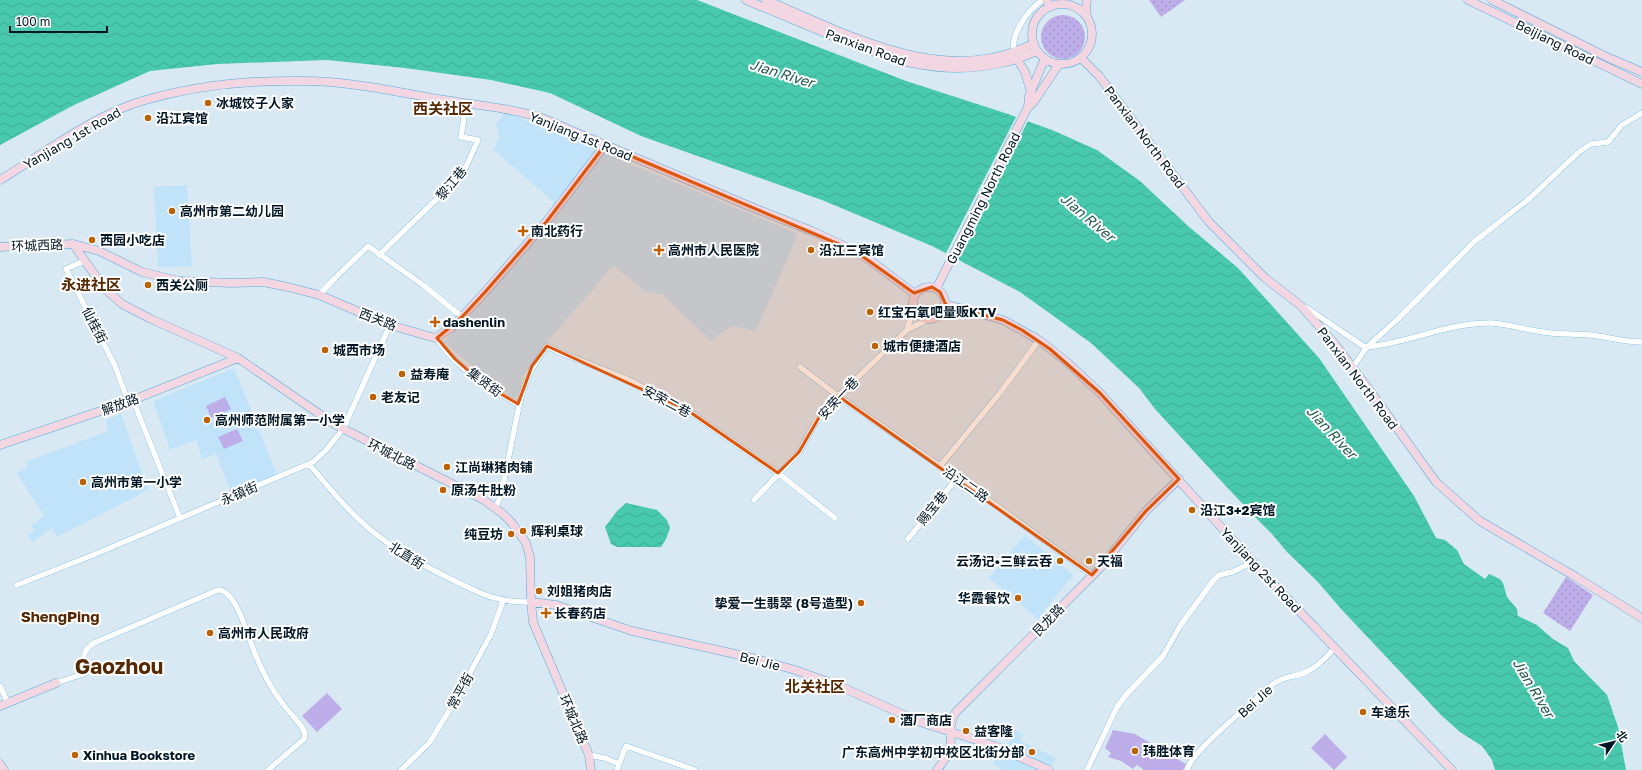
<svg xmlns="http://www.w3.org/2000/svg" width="1642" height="770" font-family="'Golos Text','Noto Sans SC',sans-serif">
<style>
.built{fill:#c0e3f9}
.grass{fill:url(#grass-dots)}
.garden{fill:#bdaeea}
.water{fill:url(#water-waves)}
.pier{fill:#d9e9f3}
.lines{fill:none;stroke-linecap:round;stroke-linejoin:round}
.street-casing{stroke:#56acdc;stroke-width:6}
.secondary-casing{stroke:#56acdc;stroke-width:9}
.street{stroke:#fff;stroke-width:5.5}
.secondary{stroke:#f2d6e1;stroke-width:8}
.marked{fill:#dc560d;fill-opacity:0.2;stroke:#dc560d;stroke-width:3;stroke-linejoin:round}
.poi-dot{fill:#bc6104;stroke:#fff;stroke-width:1.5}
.labels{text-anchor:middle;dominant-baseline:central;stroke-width:4;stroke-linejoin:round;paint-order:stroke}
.street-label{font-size:13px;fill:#001624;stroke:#fff}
.poi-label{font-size:13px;font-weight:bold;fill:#001624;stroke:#fff;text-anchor:start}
.water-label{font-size:14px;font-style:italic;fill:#23584c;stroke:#fff}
.quarter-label{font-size:15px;font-weight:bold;fill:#552903;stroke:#fff}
.town-label{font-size:21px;font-weight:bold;fill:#552903;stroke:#fff}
</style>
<defs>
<pattern id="grass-dots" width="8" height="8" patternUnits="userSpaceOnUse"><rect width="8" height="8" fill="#bdaeea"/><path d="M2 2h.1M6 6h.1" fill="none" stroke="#a195c9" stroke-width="1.8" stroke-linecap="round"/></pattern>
<pattern id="water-waves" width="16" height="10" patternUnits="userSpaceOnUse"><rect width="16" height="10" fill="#48c9ad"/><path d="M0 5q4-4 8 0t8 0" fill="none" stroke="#3dac95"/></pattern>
</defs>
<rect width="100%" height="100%" fill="#d9e9f3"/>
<!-- built -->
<path class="built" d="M506 112 798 234 756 331 731 326 711 341 662 294 644 291 614 265 546 343 522 377 521 389 515 399 483 375 444 342 563 210 494 150 499 136 496 124Z
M187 185 192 266 158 267 154 187Z
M234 368 277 475 231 493 216 454 202 459 196 440 170 450 153 401Z
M121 414 148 490 57 537 52 528 32 542 28 535 34 531 31 526 44 516 17 473 28 467 26 462 108 431 106 420Z
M1025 535 1073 575 1038 619 989 578Z
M1015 730 1023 734 1020 740 1056 758 1051 767 1007 746Z
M999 752 1025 765 1036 770H1001V768L993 764Z"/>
<!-- grass -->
<path class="grass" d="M1149 0H1185L1161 17Z
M1041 37a22 22 0 1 1 44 0a22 22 0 1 1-44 0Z
M1566 577 1593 595 1570 631 1543 613Z"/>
<!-- garden -->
<path class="garden" d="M225 397 231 409 211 418 206 406Z
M237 429 243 441 224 449 218 437Z
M327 693 342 709 317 732 302 716Z
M1113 730 1135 734 1186 764 1183 770H1144L1137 765 1133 769 1121 761 1108 757 1111 753 1105 748Z
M1325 734 1347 757 1334 770 1311 748Z"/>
<!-- water -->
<path class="water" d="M0 0H697L906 81 1008 114 1052 130 1097 150 1140 181 1188 226 1238 268 1319 358 1414 496 1436 538 1445 540 1457 550 1464 564 1485 579 1489 574 1500 579 1503 583 1507 597 1517 609 1518 616 1537 625 1553 639 1568 648 1574 661 1607 695 1618 727 1626 770H1495L1492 760 1482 746 1460 732 1441 715 1342 610 1317 581 1287 552 1272 534 1256 518 1223 483 1155 409 1139 388 1091 343 1020 292 932 246 822 200 641 136 550 93 491 80 405 68 327 60 217 64 150 71 74 105 0 145Z
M626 503 657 510 667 520 670 528 666 539 661 547H617L611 544 605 527 617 511Z"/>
<!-- pier -->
<path class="pier" d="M1017 115 1029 119 957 261 945 255Z"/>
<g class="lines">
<defs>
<path id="street" d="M1015 54C1008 37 1028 9 1043 0
M379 255 448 188 466 167 478 140 461 137 466 103
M84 261 66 269 115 366 128 401
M319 295 335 278 368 246 423 285 462 317
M1302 306 1310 310 1363 346 1367 347C1409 343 1449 322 1492 323 1509 324 1526 330 1543 332 1559 335 1575 333 1591 335 1608 337 1625 342 1642 342
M907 330 913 309
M437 338C449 358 472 377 492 389 500 395 512 399 519 406L501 495 496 507
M800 367 838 396 975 490 1092 575
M1353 367 1367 347 1399 318 1475 241 1530 198 1580 151 1591 144 1608 142 1622 125 1642 113
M133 400 180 518
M519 406C525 380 531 368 547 346L559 352 627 379 687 410 778 473 835 518
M309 464C330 489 351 515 377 535 400 553 426 567 453 580 481 594 499 603 531 602
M940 466 1000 393 1039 340
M754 500 799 452 815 423 830 404 907 330 927 320
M908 539 957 478
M17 585 98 553 313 462 326 450 343 429 390 325
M56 683 86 673C82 660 82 650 94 643L218 590C236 589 248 637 254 651 261 669 271 689 283 704 290 714 301 723 305 733L304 739 268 770
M0 686 8 703
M589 755 605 758 619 764 626 746 695 770
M401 770 429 743 452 706 491 634 503 601
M617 770 619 764
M1087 770 1117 707 1126 695 1163 656 1180 626 1213 581 1219 575 1232 572 1253 562
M1187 770C1192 750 1255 701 1273 684 1287 674 1296 678 1308 671 1319 666 1327 656 1335 648"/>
<path id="secondary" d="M746 0C774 12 802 23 830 35 890 60 940 78 1006 62 1017 60 1027 55 1037 51
M766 0C848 34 946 90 1034 43
M1046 0 1050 7
M1468 0 1642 84
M1492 0 1609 58 1642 72
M1032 34a30 30 0 1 1 60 0a30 30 0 1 1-60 0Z
M1087 17 1086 8 1087 0
M1081 58 1099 76 1209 222 1265 278 1300 305 1335 344 1371 392 1436 482 1480 521 1576 577 1642 618
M1017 59 1025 72 1031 92
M1028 107 1033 103 1059 64
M0 180C43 154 94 115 142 101 193 86 250 80 303 81 350 81 398 92 444 100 477 105 510 108 542 118L749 206 812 231 855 251 871 261 915 294
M73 244 104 288 122 304 151 319 238 358 334 424 484 500 503 514 512 523 526 543 530 557 531 602 533 622 589 755 591 770
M0 247 73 244 99 251 142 272 179 281 232 283 263 282 288 287 319 295 390 325 435 338 451 328 462 317 485 292 547 221 605 145
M913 303a16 16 0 1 1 32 0a16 16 0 1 1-32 0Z
M936 289 1028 107 1029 96 1045 58
M945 304 1003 320 1039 340 1068 363 1100 393 1259 569 1452 770
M0 445 133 400 238 358
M531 602 556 605 632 631 753 658 795 670 837 685 920 722 995 746 1049 770
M0 706 56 683
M0 764 4 770
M937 770C941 764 947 758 949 751 954 737 946 726 956 712L1100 568 1146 511 1179 479"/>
</defs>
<!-- street casing -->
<use href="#street" class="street-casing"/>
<!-- secondary casing -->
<use href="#secondary" class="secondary-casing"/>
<!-- street -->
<use href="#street" class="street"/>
<!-- secondary -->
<use href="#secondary" class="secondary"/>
</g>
<!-- marked area -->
<path class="marked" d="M605 145 855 251 914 293 932 287 940 292 946 305 1003 320 1022 330 1050 349 1100 393 1179 479 1146 511 1092 575 838 396 821 414 799 452 778 473 687 410 547 346 532 366 518 404 481 382 455 359 437 338 462 317 485 292 547 221Z"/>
<!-- markers -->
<g class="poi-dot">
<circle cx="208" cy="103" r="4"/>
<circle cx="148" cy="118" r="4"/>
<circle cx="172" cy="211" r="4"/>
<path d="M521 225h4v4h4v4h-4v4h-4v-4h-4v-4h4z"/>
<circle cx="92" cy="240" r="4"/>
<path d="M657 244h4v4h4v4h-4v4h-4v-4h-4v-4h4z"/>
<circle cx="811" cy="250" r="4"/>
<circle cx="148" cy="285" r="4"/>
<circle cx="870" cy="312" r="4"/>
<path d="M433 316h4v4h4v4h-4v4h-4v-4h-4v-4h4z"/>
<circle cx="875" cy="346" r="4"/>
<circle cx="325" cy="350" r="4"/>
<circle cx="402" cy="374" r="4"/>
<circle cx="373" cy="397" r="4"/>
<circle cx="207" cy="420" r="4"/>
<circle cx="447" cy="467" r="4"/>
<circle cx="83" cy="482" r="4"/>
<circle cx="443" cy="490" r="4"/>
<circle cx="1192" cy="510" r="4"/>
<circle cx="523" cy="531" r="4"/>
<circle cx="511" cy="534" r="4"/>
<circle cx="1060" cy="561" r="4"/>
<circle cx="1089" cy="561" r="4"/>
<circle cx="539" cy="591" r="4"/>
<circle cx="1018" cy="598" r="4"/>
<circle cx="861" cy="603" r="4"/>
<path d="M544 607h4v4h4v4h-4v4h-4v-4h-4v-4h4z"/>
<circle cx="210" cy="633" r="4"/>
<circle cx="1363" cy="712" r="4"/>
<circle cx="892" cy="720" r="4"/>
<circle cx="966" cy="731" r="4"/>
<circle cx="1135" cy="751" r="4"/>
<circle cx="1032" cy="752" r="4"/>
<circle cx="75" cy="755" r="4"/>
</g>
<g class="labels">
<!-- street labels -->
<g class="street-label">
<text transform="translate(1555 42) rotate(26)">Beijiang Road</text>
<text transform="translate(866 47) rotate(20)">Panxian Road</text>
<text transform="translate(581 136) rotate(22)">Yanjiang 1st Road</text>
<text transform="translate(1145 137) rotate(53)">Panxian North Road</text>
<text transform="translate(72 138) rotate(-30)">Yanjiang 1st Road</text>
<text transform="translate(451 183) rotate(-50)">黎江巷</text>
<text transform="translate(983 198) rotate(-63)">Guangming North Road</text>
<text transform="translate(37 245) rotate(-2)">环城西路</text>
<text transform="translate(378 319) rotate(21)">西关路</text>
<text transform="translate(95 325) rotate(63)">仙桂街</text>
<text transform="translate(1358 378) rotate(53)">Panxian North Road</text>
<text transform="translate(485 382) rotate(36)">集贤街</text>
<text transform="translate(838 398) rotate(-47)">安荣一巷</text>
<text transform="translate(667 401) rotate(28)">安荣二巷</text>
<text transform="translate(120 404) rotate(-20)">解放路</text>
<text transform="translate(392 454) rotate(27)">环城北路</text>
<text transform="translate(966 484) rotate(35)">沿江二路</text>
<text transform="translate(239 493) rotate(-23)">永镇街</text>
<text transform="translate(932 508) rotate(-51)">赐宝巷</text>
<text transform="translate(407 555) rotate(32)">北直街</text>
<text transform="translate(1261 570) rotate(47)">Yanjiang 2st Road</text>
<text transform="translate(1048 620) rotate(-46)">艮龙路</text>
<text transform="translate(760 661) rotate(14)">Bei Jie</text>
<text transform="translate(460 691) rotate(-61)">常平街</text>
<text transform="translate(1255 701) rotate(-42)">Bei Jie</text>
<text transform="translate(574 719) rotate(67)">环城北路</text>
</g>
<!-- poi labels -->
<g class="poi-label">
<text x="216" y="103">冰城饺子人家</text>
<text x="156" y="118">沿江宾馆</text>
<text x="180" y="211">高州市第二幼儿园</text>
<text x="531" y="231">南北药行</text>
<text x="100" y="240">西园小吃店</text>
<text x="668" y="250">高州市人民医院</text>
<text x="819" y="250">沿江三宾馆</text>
<text x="156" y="285">西关公厕</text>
<text x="878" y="312">红宝石氧吧量贩KTV</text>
<text x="443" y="322">dashenlin</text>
<text x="883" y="346">城市便捷酒店</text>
<text x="333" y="350">城西市场</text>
<text x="410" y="374">益寿庵</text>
<text x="381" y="397">老友记</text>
<text x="215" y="420">高州师范附属第一小学</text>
<text x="455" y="467">江尚琳猪肉铺</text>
<text x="91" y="482">高州市第一小学</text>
<text x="451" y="490">原汤牛肚粉</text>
<text x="1200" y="510">沿江3+2宾馆</text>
<text x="531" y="531">辉利桌球</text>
<text x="503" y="534" text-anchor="end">纯豆坊</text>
<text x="1052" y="561" text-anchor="end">云汤记•三鲜云吞</text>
<text x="1097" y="561">天福</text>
<text x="547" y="591">刘姐猪肉店</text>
<text x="1010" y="598" text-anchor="end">华霞餐饮</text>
<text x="853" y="603" text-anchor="end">挚爱一生翡翠 (8号造型)</text>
<text x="554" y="613">长春药店</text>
<text x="218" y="633">高州市人民政府</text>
<text x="1371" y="712">车途乐</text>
<text x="900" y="720">酒厂商店</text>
<text x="974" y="731">益客隆</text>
<text x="1143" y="751">玮胜体育</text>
<text x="1024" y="752" text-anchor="end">广东高州中学初中校区北街分部</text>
<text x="83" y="755">Xinhua Bookstore</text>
</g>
<!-- water labels -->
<g class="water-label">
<text transform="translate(782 73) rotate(17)">Jian River</text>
<text transform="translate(1088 217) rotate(40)">Jian River</text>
<text transform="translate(1332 432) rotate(47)">Jian River</text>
<text transform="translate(1534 688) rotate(59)">Jian River</text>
</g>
<!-- quarter labels -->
<g class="quarter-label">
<text x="443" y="108">西关社区</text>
<text x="91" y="284">永进社区</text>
<text x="60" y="616">ShengPing</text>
<text x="815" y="686">北关社区</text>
</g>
<!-- town labels -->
<g class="town-label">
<text x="119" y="666">Gaozhou</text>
</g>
</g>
<!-- north arrow -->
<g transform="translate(1614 742) rotate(55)" stroke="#ffffff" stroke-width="3" paint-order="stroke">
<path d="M0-3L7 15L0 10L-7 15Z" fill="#001624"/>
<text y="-6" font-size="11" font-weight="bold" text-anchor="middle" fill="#001624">北</text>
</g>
<!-- scale -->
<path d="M10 26v6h97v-6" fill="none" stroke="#001624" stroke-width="2"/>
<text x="16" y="26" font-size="12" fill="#001624" stroke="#ffffff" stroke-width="3" paint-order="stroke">100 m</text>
</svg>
